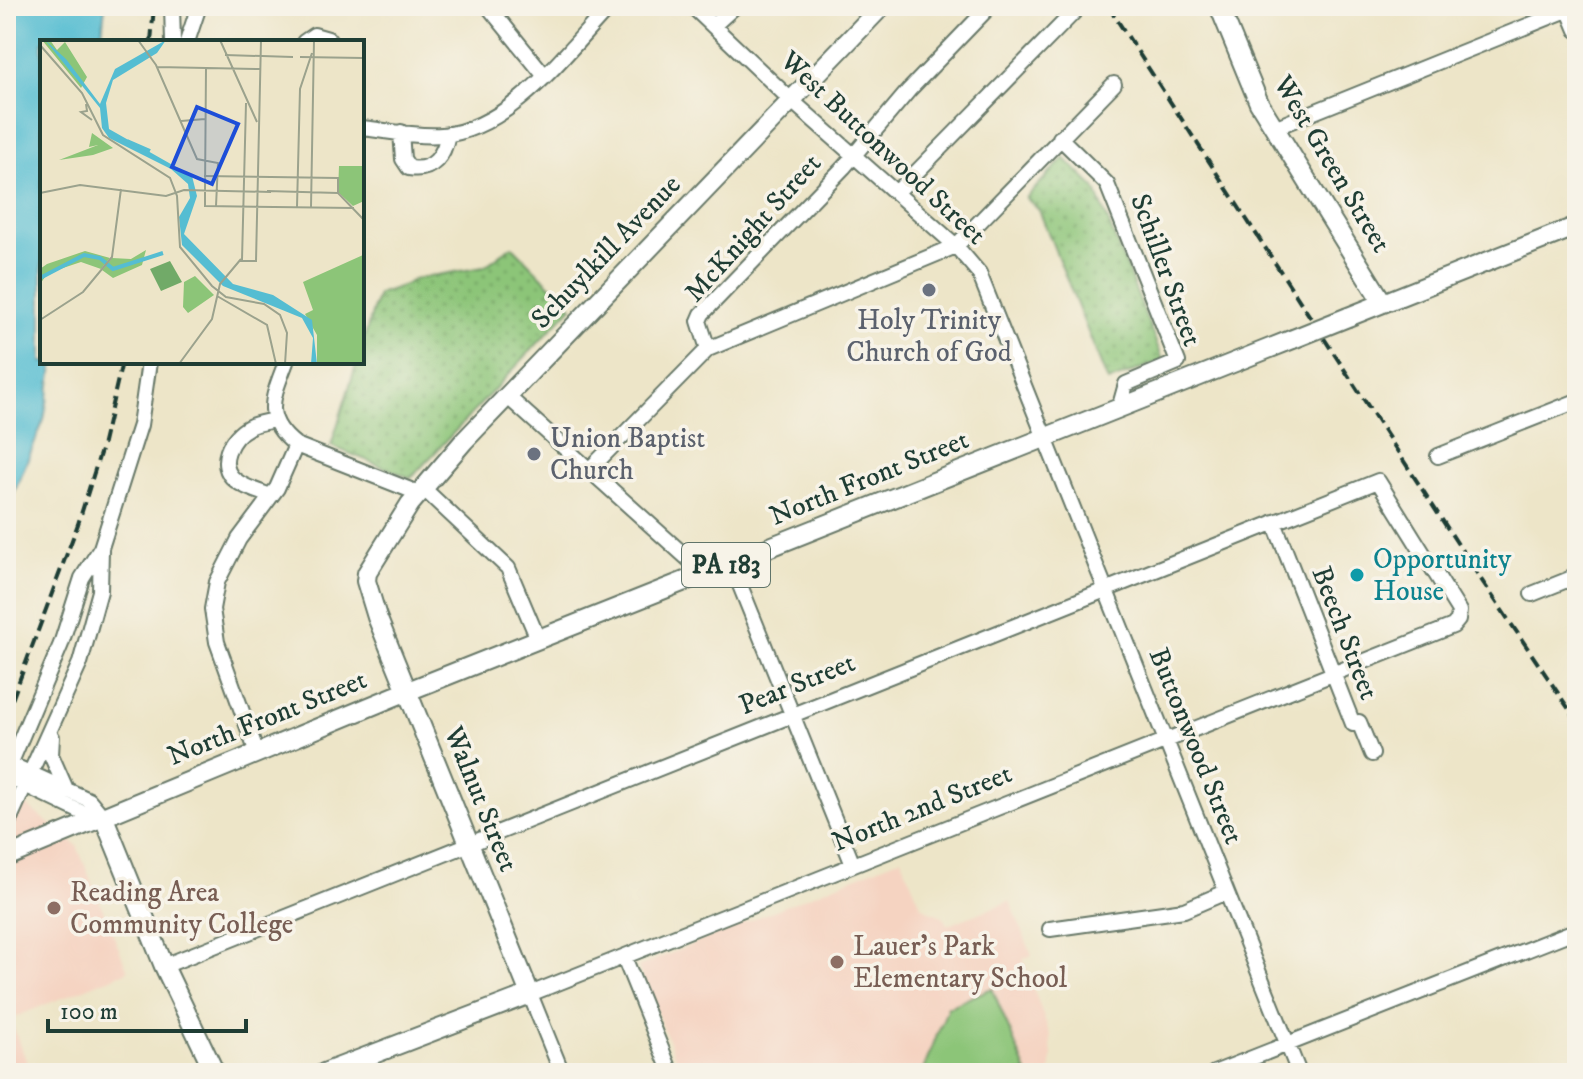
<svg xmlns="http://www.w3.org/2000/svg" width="1583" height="1079" font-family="'IM FELL DW Pica',serif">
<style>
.built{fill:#f5d3c1}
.green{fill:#8cc578;stroke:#568156;stroke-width:2}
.park{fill:url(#park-dots);stroke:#568156;stroke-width:2}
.water{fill:#55bdd2;stroke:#3a7d83;stroke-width:2}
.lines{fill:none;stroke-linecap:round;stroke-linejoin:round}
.minor-casing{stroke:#677868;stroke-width:18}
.major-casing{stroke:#677868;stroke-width:22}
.minor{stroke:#fff;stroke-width:14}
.major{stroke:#fff;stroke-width:18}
.rail{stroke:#1f3d34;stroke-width:4;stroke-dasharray:12 6;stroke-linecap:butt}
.major-bridge-casing{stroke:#677868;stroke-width:22;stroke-linecap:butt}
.major-bridge{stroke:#fff;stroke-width:18}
.worship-dot{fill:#6b7280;stroke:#f7f3e8;stroke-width:3}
.culture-dot{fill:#0f9aa8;stroke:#f7f3e8;stroke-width:3}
.education-dot{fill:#8d6e63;stroke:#f7f3e8;stroke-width:3}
.labels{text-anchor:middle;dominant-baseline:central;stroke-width:7;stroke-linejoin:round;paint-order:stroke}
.shield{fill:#f7f3e8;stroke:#60746a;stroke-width:2}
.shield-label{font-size:26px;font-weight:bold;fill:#1f3d34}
.street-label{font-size:28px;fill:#1f3d34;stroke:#f7f3e8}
.worship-label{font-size:28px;fill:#5b616d;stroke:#f7f3e8}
.culture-label{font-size:28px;fill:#0d838f;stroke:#f7f3e8;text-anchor:start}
.education-label{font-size:28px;fill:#785e54;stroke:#f7f3e8;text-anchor:start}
.inset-river{fill:none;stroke:#55bdd2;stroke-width:4}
.inset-road{fill:none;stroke:#9ba28d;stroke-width:2}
.view{fill:#1d4ed8;fill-opacity:0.15;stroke:#1d4ed8;stroke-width:4}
.inset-edge{fill:none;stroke:#1f3d34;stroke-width:4}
</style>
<defs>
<pattern id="park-dots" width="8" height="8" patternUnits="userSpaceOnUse" patternTransform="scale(2)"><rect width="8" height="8" fill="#8cc578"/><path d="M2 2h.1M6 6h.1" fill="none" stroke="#72a163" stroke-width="1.8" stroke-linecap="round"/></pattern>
</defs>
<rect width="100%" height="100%" fill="#f7f3e8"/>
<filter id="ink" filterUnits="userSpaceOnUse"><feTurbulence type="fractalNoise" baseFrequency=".0125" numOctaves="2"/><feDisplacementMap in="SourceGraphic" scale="16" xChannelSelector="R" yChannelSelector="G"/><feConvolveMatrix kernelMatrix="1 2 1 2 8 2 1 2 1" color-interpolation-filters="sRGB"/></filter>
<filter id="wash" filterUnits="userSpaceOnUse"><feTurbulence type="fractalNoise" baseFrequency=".006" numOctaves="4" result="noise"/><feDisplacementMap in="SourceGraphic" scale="32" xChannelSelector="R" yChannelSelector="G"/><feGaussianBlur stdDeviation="1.8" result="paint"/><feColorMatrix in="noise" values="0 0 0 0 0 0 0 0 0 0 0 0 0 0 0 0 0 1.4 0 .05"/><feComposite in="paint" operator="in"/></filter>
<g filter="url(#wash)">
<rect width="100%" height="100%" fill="#ede5c8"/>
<!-- built -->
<path class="built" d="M6 789 77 846 128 971 10 1019 31 1073H6Z
M901 858 921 905 929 911 943 916 948 925 1010 901 1032 955 1023 959 1050 1035 1052 1056 1050 1073H682L638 967Z"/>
<!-- green -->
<path class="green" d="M992 988 1027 1073H922L948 1007Z"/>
<!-- park -->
<path class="park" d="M1064 158 1095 188 1163 360 1108 382 1039 210 1026 198Z
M512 246 572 307 411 478 331 446 357 362H362V345L378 294 405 285 414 279 484 267Z"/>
<!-- water -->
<path class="water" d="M6 6H105L101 42H42V362H54L44 420 6 512Z"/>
</g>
<g filter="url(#ink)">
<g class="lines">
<defs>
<path id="minor" d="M172 6 173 42
M488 6 544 75
M692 6 791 100 956 246 979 273 1299 1073
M1567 6 1577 30
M713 26 735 6
M187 42 199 6
M304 42 314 35 328 39 330 42
M362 128C388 131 416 137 442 135 511 129 565 53 610 6
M1274 128 1577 6
M401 132 403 159 409 168C434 172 444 155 448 134
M1060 138 1107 184 1178 362 1126 384 1119 409
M896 193 1076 10
M708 349 699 321 702 314 844 167 909 90 990 6
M286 362C273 397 261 418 296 445L418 493
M507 396 704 573
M1438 456 1577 401
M589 470 708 349 956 246 1114 84
M423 488 508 568 538 639
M271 496C260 492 245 488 235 480 216 465 230 437 249 427 256 423 266 422 274 420
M1274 522 1353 724 1359 722 1372 754
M731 563 853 865
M1532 594 1577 576
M52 737 51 755 66 789
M257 753 217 642 212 609 217 582 239 539 277 488 296 445
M10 764 89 800 104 818
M6 774 61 644 82 578 101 548 140 425 149 362
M6 776 81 812 104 818
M6 827 80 663 100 591 101 549
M1050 929 1184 910 1226 892
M624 957 671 1073
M164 966 1378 481 1459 611 1458 620 1453 626 530 994 562 1073
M1214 1073 1577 930"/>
<path id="major" d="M1219 6 1259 103 1383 303
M1348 317 1577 226
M104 818 164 966 215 1073
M6 857 393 697 1293 339
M324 1073 530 994 377 617 366 581 367 573 410 504 464 441 882 6"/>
</defs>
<!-- minor casing -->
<use href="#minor" class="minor-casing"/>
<!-- major casing -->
<use href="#major" class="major-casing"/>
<!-- minor -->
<use href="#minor" class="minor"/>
<!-- major -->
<use href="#major" class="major"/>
<!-- rail -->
<path class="rail" d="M1108 6 1474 569 1577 721
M151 42 154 6
M6 716 78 524 102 447 122 362"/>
<defs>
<path id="major-bridge" d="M1293 339 1348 317"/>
</defs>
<!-- major-bridge casing -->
<use href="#major-bridge" class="major-bridge-casing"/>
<!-- major-bridge -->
<use href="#major-bridge" class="major-bridge"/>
</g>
</g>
<!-- markers -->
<g class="worship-dot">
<circle cx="929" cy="290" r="8"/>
<circle cx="534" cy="454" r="8"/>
</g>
<circle class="culture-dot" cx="1357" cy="575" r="8"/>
<g class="education-dot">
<circle cx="54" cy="908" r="8"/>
<circle cx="837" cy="962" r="8"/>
</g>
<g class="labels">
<!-- shield labels -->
<rect class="shield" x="682" y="543" width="88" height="44" rx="6"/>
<g class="shield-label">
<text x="726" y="565">PA 183</text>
</g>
<!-- street labels -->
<g class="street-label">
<text transform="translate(883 148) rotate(43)">West Buttonwood Street</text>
<text transform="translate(1332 164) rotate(59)">West Green Street</text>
<text transform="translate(753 228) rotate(-48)">McKnight Street</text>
<text transform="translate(606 252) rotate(-46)">Schuylkill Avenue</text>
<text transform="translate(1166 270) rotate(70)">Schiller Street</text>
<text transform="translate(869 478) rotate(-22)">North Front Street</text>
<text transform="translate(1345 633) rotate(69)">Beech Street</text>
<text transform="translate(797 684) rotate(-22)">Pear Street</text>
<text transform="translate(267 718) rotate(-22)">North Front Street</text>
<text transform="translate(1196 746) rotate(68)">Buttonwood Street</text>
<text transform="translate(481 799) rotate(68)">Walnut Street</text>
<text transform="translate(922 808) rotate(-22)">North 2nd Street</text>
</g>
<!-- worship labels -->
<g class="worship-label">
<text x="929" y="320">Holy Trinity<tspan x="929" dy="32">Church of God</tspan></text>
<text x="550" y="438" text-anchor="start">Union Baptist<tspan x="550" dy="32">Church</tspan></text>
</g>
<!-- culture labels -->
<g class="culture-label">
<text x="1373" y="559">Opportunity<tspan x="1373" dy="32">House</tspan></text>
</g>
<!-- education labels -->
<g class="education-label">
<text x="70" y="892">Reading Area<tspan x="70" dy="32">Community College</tspan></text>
<text x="853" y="946">Lauer's Park<tspan x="853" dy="32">Elementary School</tspan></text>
</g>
</g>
<!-- overview -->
<g transform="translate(40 40)">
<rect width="324" height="324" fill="#ede5c8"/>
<path d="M52 93 73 108 53 115 19 120 58 105 49 107Z" fill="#8cc578"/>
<path d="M130 221 142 242 121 251 110 229Z" fill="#71aa68"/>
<path d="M2 0H10L17 10 25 2 47 37 41 48ZM299 126H324V161L313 166 298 152ZM106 210 102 225 73 238 62 230 72 218 91 219ZM45 211 70 218 61 229 41 222 8 233 0 244V229L7 224ZM323 215 324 324H277V295L265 274 273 270 263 242ZM155 236 174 255 148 273 143 267 144 242Z" fill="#8cc578"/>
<path d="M5 0 26 19 60 64 75 29 126 0 117 13 73 40 66 63 69 89 152 136 157 156 144 194 193 244 233 255 272 280 277 324H271L273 298 262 278 183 246 142 205 139 177 150 158 148 144 131 129 69 98 62 88 60 68Z" fill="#55bdd2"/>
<path class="inset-river" d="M87 101 110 111M0 238 44 215 60 218 73 229 123 213"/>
<path class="inset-road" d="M98 0 116 25 157 119 178 123 176 166M180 0 217 82M0 5 42 53 63 95 130 138 137 156 140 207 172 246 186 257 224 264 240 275 247 293 245 324M185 15 253 17M260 17 324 18M117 27 220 29M46 64 47 71 41 72 52 80M141 81 165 79M164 136 298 138V153M165 150 166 28M227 151 298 153M165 152V166L314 168M0 153 40 145 126 156 144 150 231 152M298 153 324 180M257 167 260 49 272 13M271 167 274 0M202 220 206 63M199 221H216L221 0M177 256 227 285 236 324M0 280 43 252 72 217 81 149M139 324 172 279 180 244 201 219"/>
<path class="view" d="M157 67 198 84 172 144 132 127Z"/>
<rect width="324" height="324" class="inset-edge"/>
</g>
<!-- margin -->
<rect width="1583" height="1079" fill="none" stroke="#f7f3e8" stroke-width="32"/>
<!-- scale -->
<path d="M48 1019v12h198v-12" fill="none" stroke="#1f3d34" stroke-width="4"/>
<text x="60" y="1019" font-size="24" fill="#1f3d34" stroke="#f7f3e8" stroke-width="6" paint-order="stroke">100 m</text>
</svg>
